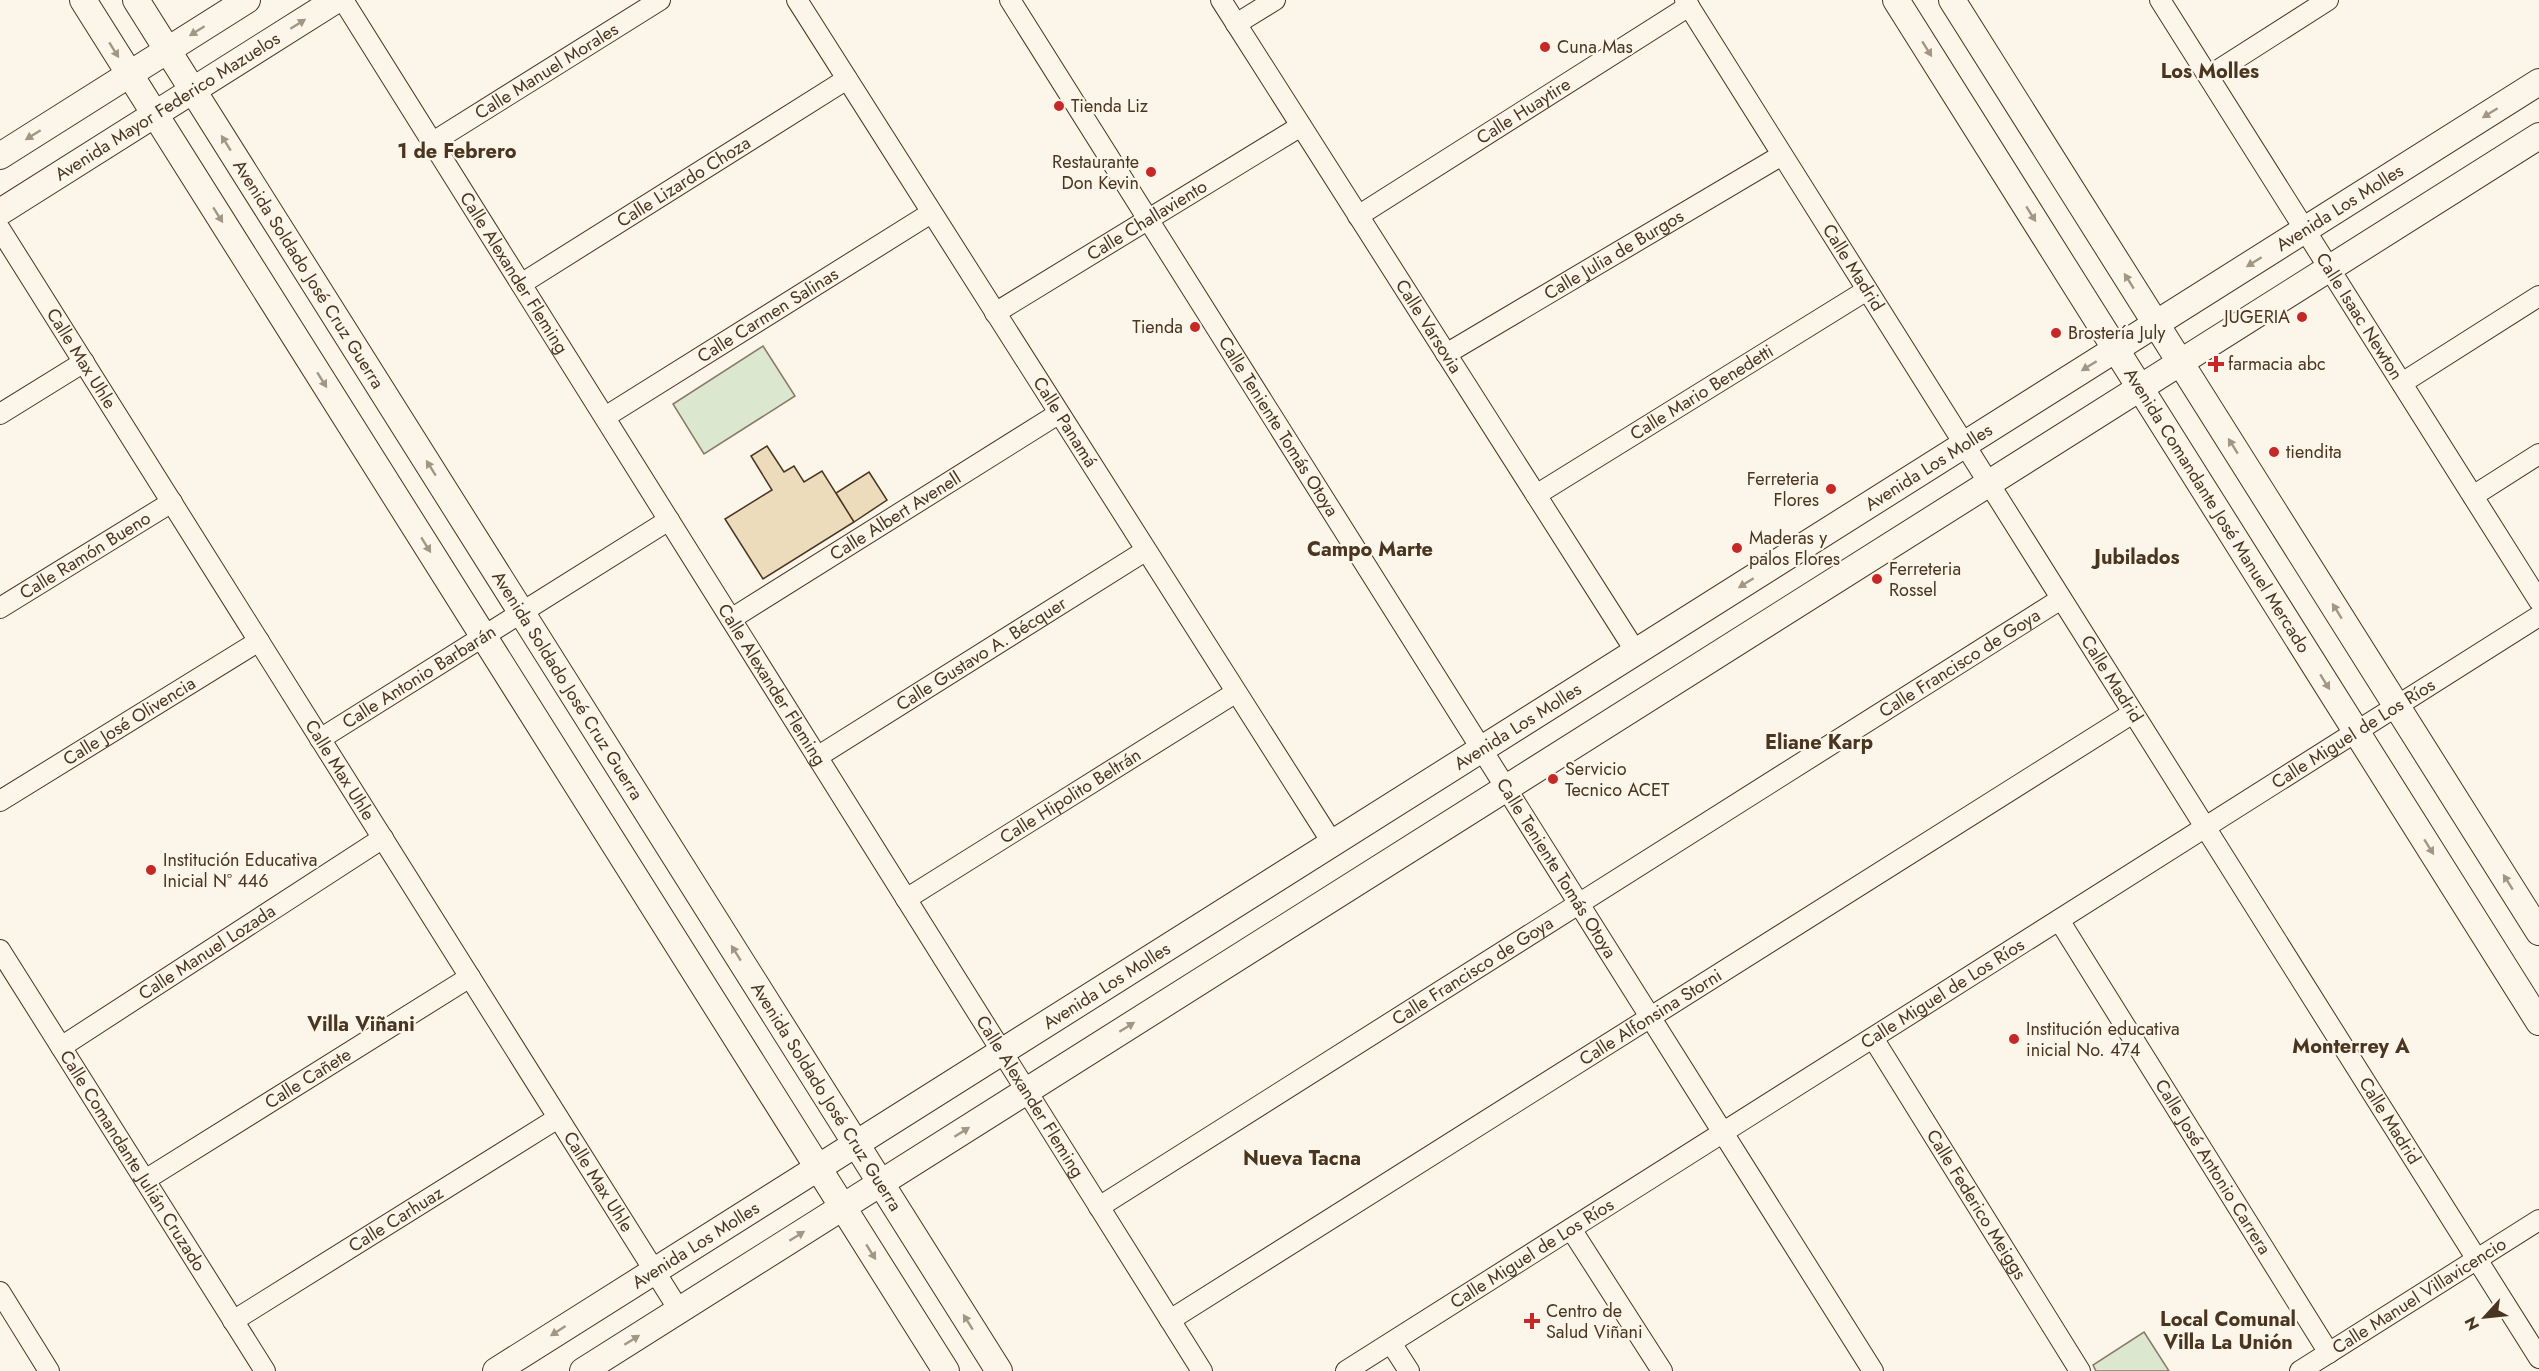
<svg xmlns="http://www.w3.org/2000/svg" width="2539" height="1371" font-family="Jost,sans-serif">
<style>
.green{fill:#dce7d0;stroke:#887966;stroke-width:1.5}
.building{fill:#ecdcbc;stroke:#4a3520;stroke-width:1.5}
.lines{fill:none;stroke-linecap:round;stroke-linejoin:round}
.minor-casing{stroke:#4a3520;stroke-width:22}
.tertiary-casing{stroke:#4a3520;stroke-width:28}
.minor{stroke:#fbf6e9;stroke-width:20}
.tertiary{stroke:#fbf6e9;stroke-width:26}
.oneway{fill:#a29684}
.poi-dot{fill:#c62828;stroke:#fbf6e9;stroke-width:2}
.labels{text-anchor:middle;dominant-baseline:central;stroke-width:4.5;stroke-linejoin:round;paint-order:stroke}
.poi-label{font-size:18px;fill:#4a3520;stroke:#fbf6e9;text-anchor:start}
.street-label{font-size:18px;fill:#4a3520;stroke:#fbf6e9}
.neighbourhood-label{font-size:20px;font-weight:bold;fill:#4a3520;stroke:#fbf6e9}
</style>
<rect width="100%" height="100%" fill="#fbf6e9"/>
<!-- green -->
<path class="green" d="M763 346 795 396 704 454 673 404Z
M2144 1332 2169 1371H2096L2093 1365Z"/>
<!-- building -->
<path class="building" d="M767 446 784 472 794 466 804 482 822 471 854 522 763 579 725 519 772 490 751 456Z
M869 472 887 500 854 522 836 493Z"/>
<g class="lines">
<defs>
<g id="minor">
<path id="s1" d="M343 0 1202 1371"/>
<path id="s2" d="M797 0 1333 844"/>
<path id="s3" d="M1010 0 1873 1371"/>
<path id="s4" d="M1221 0 1636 652"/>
<path id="s5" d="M1685 0 2539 1358"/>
<path id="s6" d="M2160 0 2539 601"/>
<path d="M1236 24 1275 0"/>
<path d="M2209 76 2328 0"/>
<path id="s7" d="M433 142 660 0"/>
<path id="s8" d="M1358 216 1689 6"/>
<path id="s9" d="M0 229 679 1310"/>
<path id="s10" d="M521 284 847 79"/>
<path id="s11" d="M995 313 1301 126"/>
<path id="s12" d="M1446 354 1782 155"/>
<path d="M2402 383 2539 296"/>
<path d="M0 414 84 362"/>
<path id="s13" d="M605 417 931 213"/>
<path id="s14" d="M1536 495 1867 290"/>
<path d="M2473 496 2539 454"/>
<path id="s15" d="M0 608 172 502"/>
<path id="s16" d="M731 619 1058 414"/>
<path id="s17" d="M320 739 669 520"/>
<path id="s18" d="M817 757 1145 551"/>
<path id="s19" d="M0 801 259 641"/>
<path id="s20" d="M906 899 1235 693"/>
<path id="s21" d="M2059 920 2329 1353"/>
<path id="s22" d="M0 950 265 1371"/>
<path id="s23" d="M1873 1038 2080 1371"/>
<path id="s24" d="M61 1047 383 838"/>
<path id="s25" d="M145 1180 470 977"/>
<path id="s26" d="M1099 1207 2061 599"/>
<path d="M1571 1229 1662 1371"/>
<path d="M0 1292 49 1371"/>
<path id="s27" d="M1170 1320 2133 713"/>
<path id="s28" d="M233 1321 558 1118"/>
<path d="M1391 1343 1409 1371"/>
<path id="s29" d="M1346 1371 2539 616"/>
<path id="s30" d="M2300 1371 2539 1220"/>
</g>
<g id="tertiary">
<path d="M83 0 946 1371"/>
<path id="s31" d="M136 0 999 1371"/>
<path id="s32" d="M1896 0 2539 1022"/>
<path d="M1952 0 2539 932"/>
<path d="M0 156 247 0"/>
<path id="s33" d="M0 212 336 0"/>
<path id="s34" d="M496 1371 2539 82"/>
<path d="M583 1371 2539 136"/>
</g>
</defs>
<!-- minor casing -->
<use href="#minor" class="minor-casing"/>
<!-- tertiary casing -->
<use href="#tertiary" class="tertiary-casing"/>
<!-- minor -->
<use href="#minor" class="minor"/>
<!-- tertiary -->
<use href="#tertiary" class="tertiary"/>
</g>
<!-- one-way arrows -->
<defs><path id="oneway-solid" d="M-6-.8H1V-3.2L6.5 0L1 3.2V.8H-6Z" transform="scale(1.5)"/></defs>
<g class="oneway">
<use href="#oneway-solid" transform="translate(298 24) rotate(-32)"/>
<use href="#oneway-solid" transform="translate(197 31) rotate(148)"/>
<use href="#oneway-solid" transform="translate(1927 49) rotate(58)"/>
<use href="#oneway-solid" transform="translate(114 50) rotate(58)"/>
<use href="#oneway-solid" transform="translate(2490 113) rotate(148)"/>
<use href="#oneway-solid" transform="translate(33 135) rotate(148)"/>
<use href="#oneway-solid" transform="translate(226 143) rotate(-122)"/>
<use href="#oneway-solid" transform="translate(2031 214) rotate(58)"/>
<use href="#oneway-solid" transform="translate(218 215) rotate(58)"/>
<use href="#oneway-solid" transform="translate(2254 262) rotate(148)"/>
<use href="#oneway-solid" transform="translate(2129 281) rotate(-122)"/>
<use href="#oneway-solid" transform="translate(2089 366) rotate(148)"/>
<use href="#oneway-solid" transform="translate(322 380) rotate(58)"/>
<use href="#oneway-solid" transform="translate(2233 446) rotate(-122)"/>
<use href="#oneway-solid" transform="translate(431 468) rotate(-122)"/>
<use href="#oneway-solid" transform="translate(426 545) rotate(58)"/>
<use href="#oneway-solid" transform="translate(1746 583) rotate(148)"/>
<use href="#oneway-solid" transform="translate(2337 611) rotate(-122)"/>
<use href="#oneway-solid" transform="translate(2325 682) rotate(58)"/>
<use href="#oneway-solid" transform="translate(2429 847) rotate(58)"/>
<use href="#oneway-solid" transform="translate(2508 882) rotate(-122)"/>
<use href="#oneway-solid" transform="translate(736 953) rotate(-122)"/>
<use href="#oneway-solid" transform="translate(1127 1027) rotate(-32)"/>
<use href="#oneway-solid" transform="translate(962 1132) rotate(-32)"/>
<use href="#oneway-solid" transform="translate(797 1236) rotate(-32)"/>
<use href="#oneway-solid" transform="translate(871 1252) rotate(58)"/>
<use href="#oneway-solid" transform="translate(968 1322) rotate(-122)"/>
<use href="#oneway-solid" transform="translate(558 1331) rotate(147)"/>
<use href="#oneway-solid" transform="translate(632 1340) rotate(-32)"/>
</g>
<!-- markers -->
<g class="poi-dot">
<circle cx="1545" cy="47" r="6"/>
<circle cx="1059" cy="106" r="6"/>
<circle cx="1151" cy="172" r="6"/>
<circle cx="2302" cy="317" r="6"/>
<circle cx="1195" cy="327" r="6"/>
<circle cx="2056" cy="333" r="6"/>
<path d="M2213 355h6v6h6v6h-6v6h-6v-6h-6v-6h6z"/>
<circle cx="2274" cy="452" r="6"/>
<circle cx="1831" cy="489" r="6"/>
<circle cx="1737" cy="548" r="6"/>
<circle cx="1877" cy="579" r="6"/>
<circle cx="1553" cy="779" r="6"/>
<circle cx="151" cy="870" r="6"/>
<circle cx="2014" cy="1039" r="6"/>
<path d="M1529 1312h6v6h6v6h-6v6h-6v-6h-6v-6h6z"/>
</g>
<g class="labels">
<!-- poi labels -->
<g class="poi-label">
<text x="1557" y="47">Cuna Mas</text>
<text x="1071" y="106">Tienda Liz</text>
<text x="1139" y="162" text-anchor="end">Restaurante<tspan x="1139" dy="21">Don Kevin</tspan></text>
<text x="2290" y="317" text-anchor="end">JUGERIA</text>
<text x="1183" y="327" text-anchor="end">Tienda</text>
<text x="2068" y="333">Brostería July</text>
<text x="2228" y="364">farmacia abc</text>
<text x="2286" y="452">tiendita</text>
<text x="1819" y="479" text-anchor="end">Ferreteria<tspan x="1819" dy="21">Flores</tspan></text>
<text x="1749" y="538">Maderas y<tspan x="1749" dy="21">palos Flores</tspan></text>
<text x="1889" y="569">Ferreteria<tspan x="1889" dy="21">Rossel</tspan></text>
<text x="1565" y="769">Servicio<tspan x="1565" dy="21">Tecnico ACET</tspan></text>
<text x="163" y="860">Institución Educativa<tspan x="163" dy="21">Inicial Nº 446</tspan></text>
<text x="2026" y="1029">Institución educativa<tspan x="2026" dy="21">inicial No. 474</tspan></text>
<text x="1546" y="1311">Centro de<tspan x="1546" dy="21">Salud Viñani</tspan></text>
</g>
<!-- street labels -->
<g class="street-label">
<text stroke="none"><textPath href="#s7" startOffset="134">Calle Manuel Morales</textPath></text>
<text stroke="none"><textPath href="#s33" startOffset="198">Avenida Mayor Federico Mazuelos</textPath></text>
<text stroke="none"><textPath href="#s8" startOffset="196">Calle Huaytire</textPath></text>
<text stroke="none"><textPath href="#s10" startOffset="192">Calle Lizardo Choza</textPath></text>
<text stroke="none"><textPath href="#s34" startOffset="2180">Avenida Los Molles</textPath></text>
<text stroke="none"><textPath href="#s11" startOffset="178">Calle Challaviento</textPath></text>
<text stroke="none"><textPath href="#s12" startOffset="195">Calle Julia de Burgos</textPath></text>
<text stroke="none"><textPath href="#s5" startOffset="316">Calle Madrid</textPath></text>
<text stroke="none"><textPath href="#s31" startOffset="324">Avenida Soldado José Cruz Guerra</textPath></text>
<text stroke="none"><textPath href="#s1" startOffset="322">Calle Alexander Fleming</textPath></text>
<text stroke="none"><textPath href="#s13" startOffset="192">Calle Carmen Salinas</textPath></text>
<text stroke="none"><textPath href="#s6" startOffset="374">Calle Isaac Newton</textPath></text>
<text stroke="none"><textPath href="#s4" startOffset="387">Calle Varsovia</textPath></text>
<text stroke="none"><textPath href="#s9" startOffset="153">Calle Max Uhle</textPath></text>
<text stroke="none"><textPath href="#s14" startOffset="195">Calle Mario Benedetti</textPath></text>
<text stroke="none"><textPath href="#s2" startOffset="500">Calle Panamá</textPath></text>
<text stroke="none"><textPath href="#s3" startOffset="504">Calle Teniente Tomás Otoya</textPath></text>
<text stroke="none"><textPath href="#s34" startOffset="1694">Avenida Los Molles</textPath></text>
<text stroke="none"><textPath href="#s32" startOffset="603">Avenida Comandante José Manuel Mercado</textPath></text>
<text stroke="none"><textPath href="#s16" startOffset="194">Calle Albert Avenell</textPath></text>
<text stroke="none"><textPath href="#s15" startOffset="100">Calle Ramón Bueno</textPath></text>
<text stroke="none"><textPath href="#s18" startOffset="194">Calle Gustavo A. Bécquer</textPath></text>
<text stroke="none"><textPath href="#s26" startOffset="1018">Calle Francisco de Goya</textPath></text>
<text stroke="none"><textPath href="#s17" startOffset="117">Calle Antonio Barbarán</textPath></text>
<text stroke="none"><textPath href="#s5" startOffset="802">Calle Madrid</textPath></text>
<text stroke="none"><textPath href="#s31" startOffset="810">Avenida Soldado José Cruz Guerra</textPath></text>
<text stroke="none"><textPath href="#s1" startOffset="808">Calle Alexander Fleming</textPath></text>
<text stroke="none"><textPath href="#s19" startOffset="152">Calle José Olivencia</textPath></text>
<text stroke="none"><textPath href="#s34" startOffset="1208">Avenida Los Molles</textPath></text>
<text stroke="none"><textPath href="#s29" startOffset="1192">Calle Miguel de Los Ríos</textPath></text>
<text stroke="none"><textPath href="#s9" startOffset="639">Calle Max Uhle</textPath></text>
<text stroke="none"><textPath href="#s20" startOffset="194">Calle Hipolito Beltrán</textPath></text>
<text stroke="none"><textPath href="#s3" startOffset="1026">Calle Teniente Tomás Otoya</textPath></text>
<text stroke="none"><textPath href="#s24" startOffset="174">Calle Manuel Lozada</textPath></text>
<text stroke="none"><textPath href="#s26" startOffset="442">Calle Francisco de Goya</textPath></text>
<text stroke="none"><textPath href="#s34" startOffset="722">Avenida Los Molles</textPath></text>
<text stroke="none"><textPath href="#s29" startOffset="706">Calle Miguel de Los Ríos</textPath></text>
<text stroke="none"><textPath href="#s27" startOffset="568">Calle Alfonsina Storni</textPath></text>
<text stroke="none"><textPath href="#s25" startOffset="192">Calle Cañete</textPath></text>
<text stroke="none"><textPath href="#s31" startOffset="1296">Avenida Soldado José Cruz Guerra</textPath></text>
<text stroke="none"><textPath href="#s1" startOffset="1294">Calle Alexander Fleming</textPath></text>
<text stroke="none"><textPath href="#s5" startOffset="1324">Calle Madrid</textPath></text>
<text stroke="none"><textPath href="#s22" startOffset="249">Calle Comandante Julián Cruzado</textPath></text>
<text stroke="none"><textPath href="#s21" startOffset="291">Calle José Antonio Carrera</textPath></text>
<text stroke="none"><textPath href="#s9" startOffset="1125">Calle Max Uhle</textPath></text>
<text stroke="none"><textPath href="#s23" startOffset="196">Calle Federico Meiggs</textPath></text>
<text stroke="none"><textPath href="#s28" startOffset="192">Calle Carhuaz</textPath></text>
<text stroke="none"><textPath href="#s34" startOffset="236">Avenida Los Molles</textPath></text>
<text stroke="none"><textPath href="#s29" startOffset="220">Calle Miguel de Los Ríos</textPath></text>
<text stroke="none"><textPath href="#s30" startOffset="141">Calle Manuel Villavicencio</textPath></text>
</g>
<!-- neighbourhood labels -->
<g class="neighbourhood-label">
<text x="2210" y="71">Los Molles</text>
<text x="457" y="151">1 de Febrero</text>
<text x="1370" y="549">Campo Marte</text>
<text x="2137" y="557">Jubilados</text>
<text x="1819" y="742">Eliane Karp</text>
<text x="361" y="1024">Villa Viñani</text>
<text x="2351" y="1046">Monterrey A</text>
<text x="1302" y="1158">Nueva Tacna</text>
<text x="2228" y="1319">Local Comunal<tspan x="2228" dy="23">Villa La Unión</tspan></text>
</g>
</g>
<!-- north arrow -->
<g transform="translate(2485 1317) rotate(243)" stroke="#fbf6e9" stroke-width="4.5" paint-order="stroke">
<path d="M0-4.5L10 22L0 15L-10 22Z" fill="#4a3520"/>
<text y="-9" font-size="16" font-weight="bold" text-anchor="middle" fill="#4a3520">N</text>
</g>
</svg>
